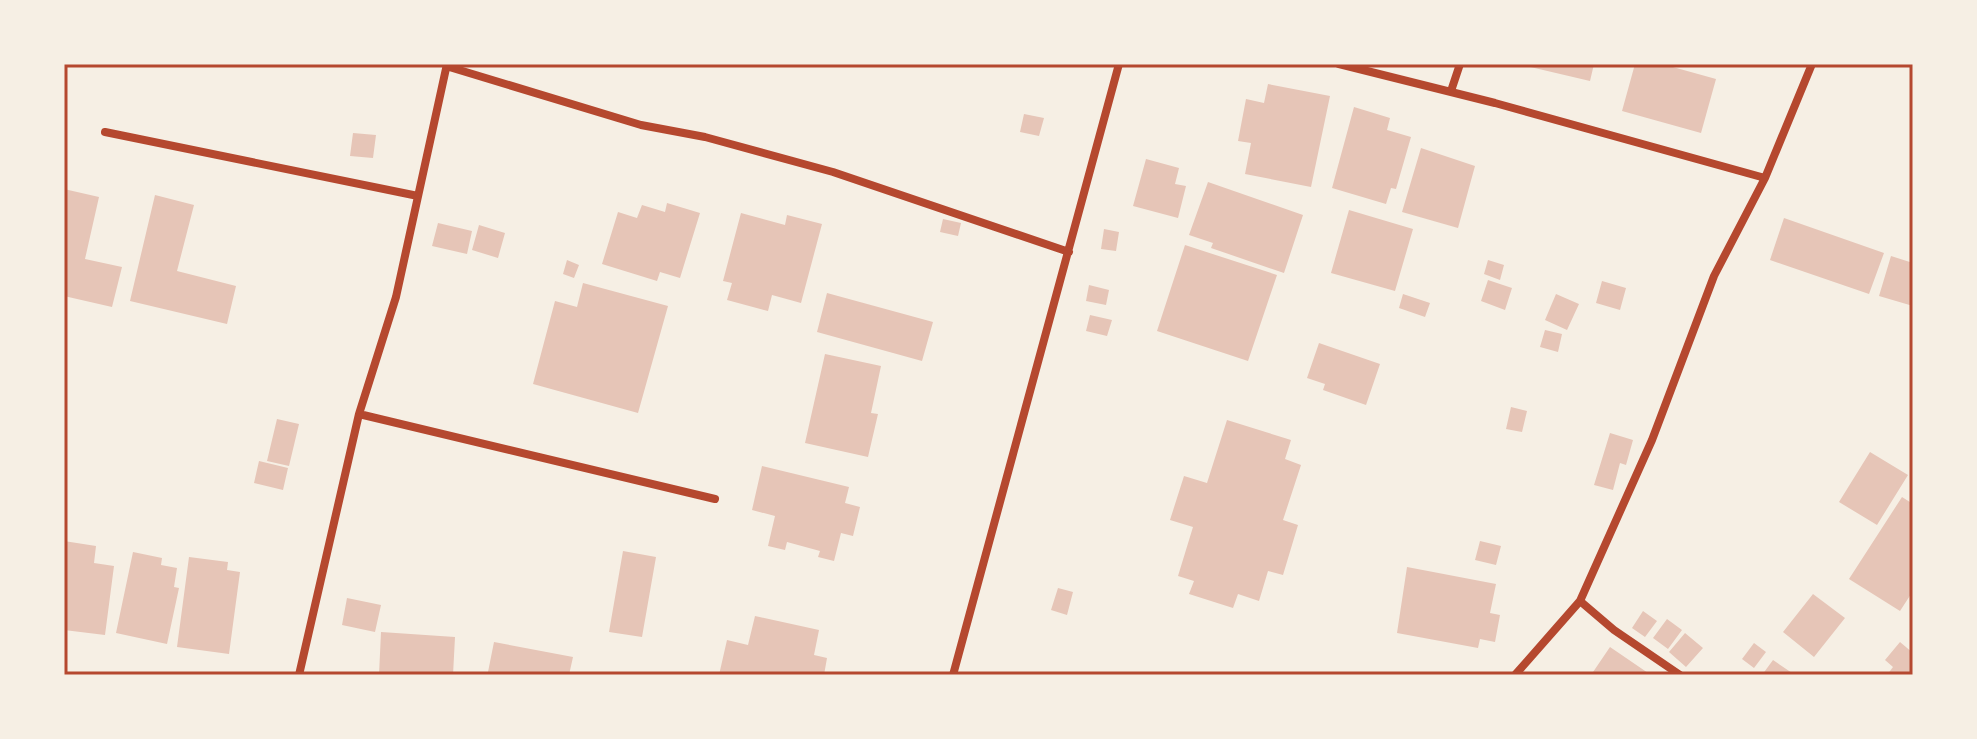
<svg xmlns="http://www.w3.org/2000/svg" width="1977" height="739" font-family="'PT Sans',sans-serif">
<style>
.building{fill:#e6c5b7}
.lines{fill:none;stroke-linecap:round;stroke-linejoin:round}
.minor{stroke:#b5482f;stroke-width:8}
.neatline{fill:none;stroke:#b5482f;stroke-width:3}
</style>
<rect width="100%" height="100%" fill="#f6efe4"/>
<!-- building -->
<path class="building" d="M1518 64H1594L1590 81Z
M1635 64H1662L1716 79 1701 133 1622 111Z
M1268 84 1330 96 1311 187 1245 174 1251 143 1238 141 1246 99 1264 103Z
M1354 107 1390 118 1387 130 1411 137 1396 189 1391 188 1386 204 1332 188Z
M1024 114 1044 118 1039 136 1020 132Z
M353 133 376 135 373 158 350 156Z
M1421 148 1475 166 1458 228 1402 212Z
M1146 159 1179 168 1175 184 1186 186 1178 218 1133 206Z
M1208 182 1303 215 1284 273 1211 248 1213 243 1189 235Z
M64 189 99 197 85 259 122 267 112 307 64 296Z
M155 195 194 205 177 271 236 286 227 324 130 301Z
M667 203 700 213 680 278 660 272 657 281 602 264 618 212 637 218 642 205 665 212Z
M1349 210 1413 229 1395 291 1331 273Z
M741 213 785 225 787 215 822 224 801 303 772 295 768 311 727 300 732 283 723 281Z
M1784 218 1884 253 1869 294 1770 260Z
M943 219 961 223 958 236 940 232Z
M438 223 472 231 467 254 432 246Z
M479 225 505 233 498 258 472 250Z
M1104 229 1119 232 1116 251 1101 249Z
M1185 245 1277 275 1248 361 1157 331Z
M1891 256 1913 263V306L1879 296Z
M567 260 579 265 574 278 563 274Z
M1488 260 1504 265 1500 280 1484 274Z
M1488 280 1512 288 1505 310 1481 301Z
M1602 281 1626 288 1620 310 1596 303Z
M583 283 668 306 638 413 533 384 555 301 577 307Z
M1089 285 1109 290 1106 305 1086 301Z
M827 293 933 322 922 361 817 332Z
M1403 294 1430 303 1425 317 1399 308Z
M1556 294 1579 304 1567 330 1545 320Z
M1090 315 1112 320 1107 336 1086 331Z
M1545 330 1562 334 1558 352 1540 347Z
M1319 343 1380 364 1366 405 1323 390 1325 384 1307 378Z
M825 354 881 366 871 413 878 414 868 457 805 443Z
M1511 407 1527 411 1522 432 1506 429Z
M277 419 299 424 289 466 267 461Z
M1227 420 1291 440 1285 459 1301 465 1283 520 1298 525 1283 575 1268 571 1259 601 1238 594 1233 608 1189 594 1194 581 1178 576 1193 527 1170 520 1184 476 1207 483Z
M1610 433 1633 440 1626 465 1620 463 1613 490 1594 485Z
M1870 452 1908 475 1877 525 1839 502Z
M259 461 288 468 283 490 254 483Z
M762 466 849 487 845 503 860 507 853 536 841 533 834 561 818 557 820 551 787 542 785 550 768 546 775 516 752 510Z
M1902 497 1913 504V591L1900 611 1849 579Z
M64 541 96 546 94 563 114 566 105 635 64 630Z
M1480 541 1501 546 1496 565 1475 560Z
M623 551 656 557 642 637 609 632Z
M133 552 162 558 161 565 177 568 174 587 179 588 167 644 116 633Z
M189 557 228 562 227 570 240 572 229 654 177 647Z
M1407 567 1496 584 1490 613 1500 615 1495 642 1480 639 1478 648 1397 633Z
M1058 588 1073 592 1067 615 1051 610Z
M1813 594 1845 618 1814 657 1783 632Z
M347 598 381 605 375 632 342 625Z
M1643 611 1657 621 1645 637 1632 628Z
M755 616 819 630 814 655 827 658 824 675H719L727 640 748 645Z
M1667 619 1682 630 1668 649 1653 638Z
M381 632 455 637 453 675H379Z
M1685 633 1703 648 1686 667 1669 652Z
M494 642 573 657 569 675H502L488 672Z
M1900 642 1913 653V675H1887L1893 667 1885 660Z
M1754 643 1766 652 1754 668 1742 659Z
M1610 647 1651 675H1591Z
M1773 660 1795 675H1762Z"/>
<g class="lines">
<!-- minor -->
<path class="minor" d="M1339 64 1495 103 1765 178
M446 66 641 125 705 137 833 172 1069 252
M1451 91 1460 64
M105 132 418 196
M359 414 715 499
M299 675 359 414 396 297 447 64
M953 675 1119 64
M1515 675 1580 601
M1680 675 1614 630 1580 601 1652 440 1714 276 1765 178 1812 64"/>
</g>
<!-- border -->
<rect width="1977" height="739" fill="none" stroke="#f6efe4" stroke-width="132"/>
<rect x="66" y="66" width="1845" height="607" class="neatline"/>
</svg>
